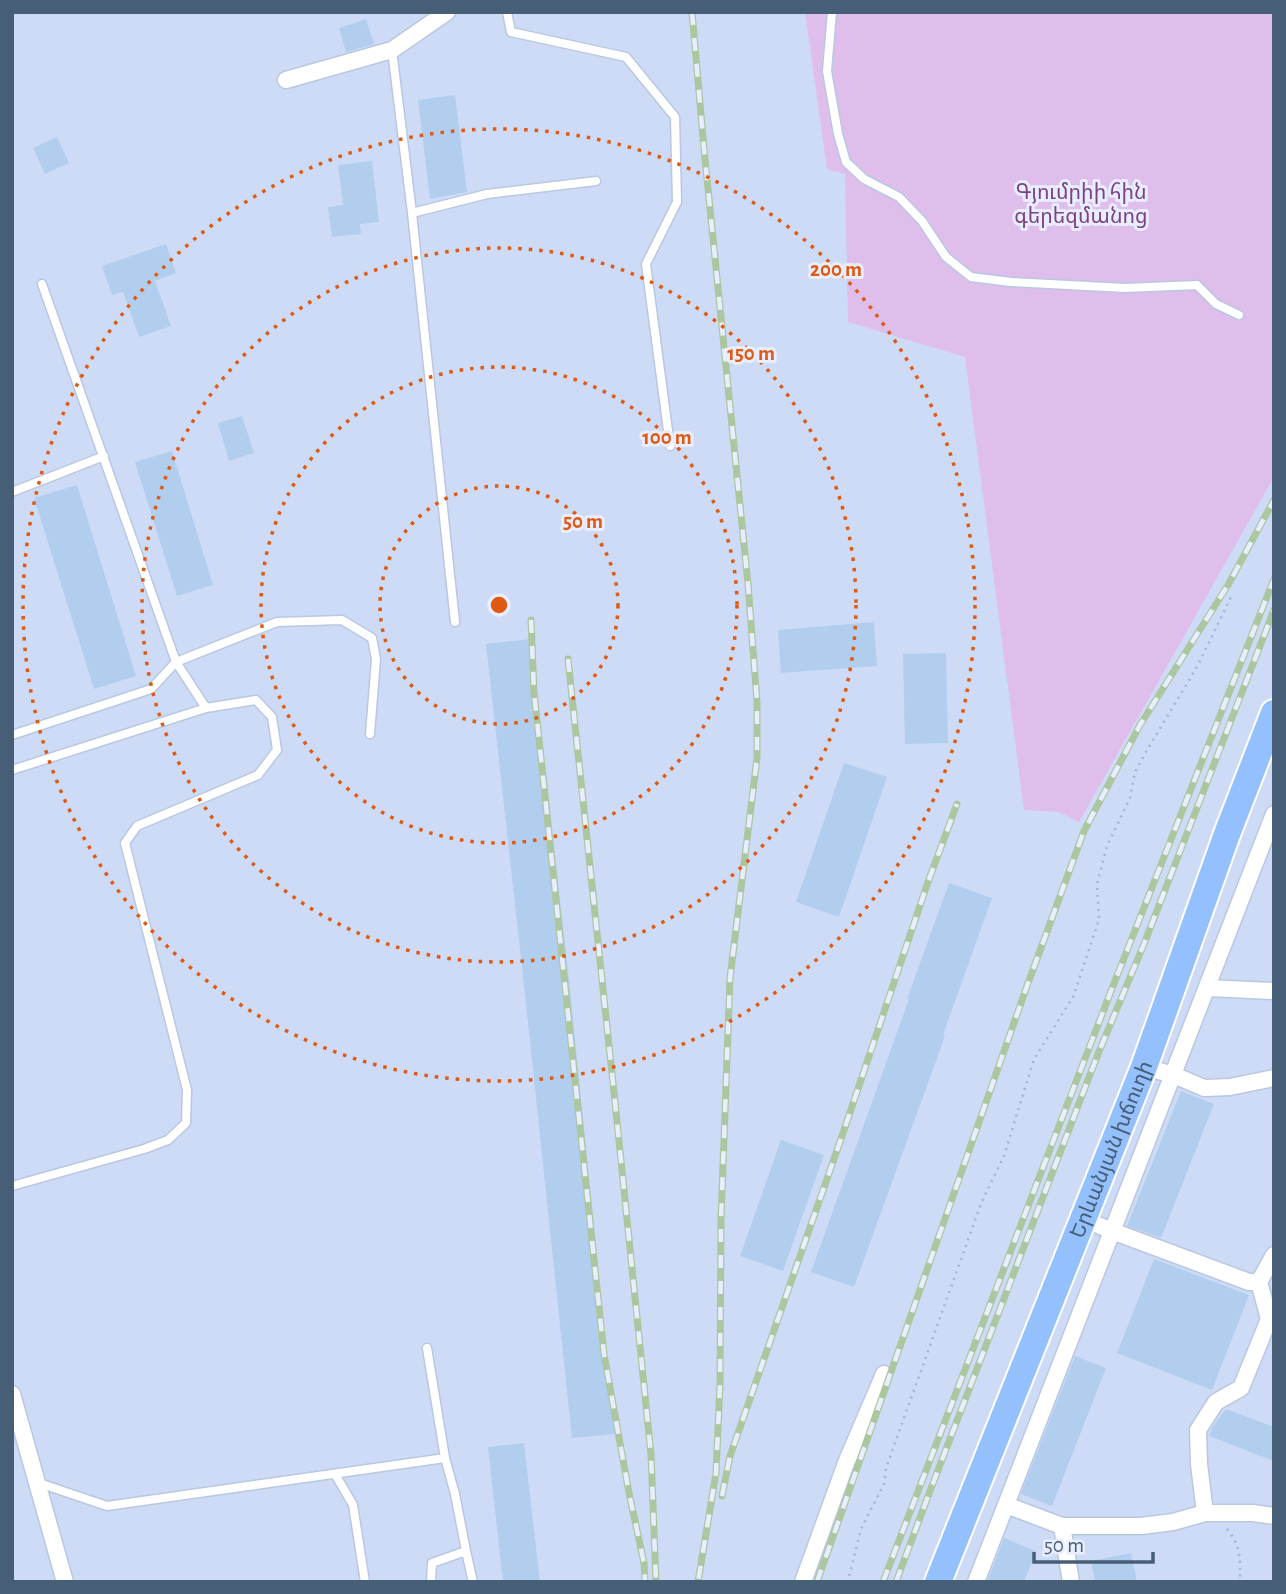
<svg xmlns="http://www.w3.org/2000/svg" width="1286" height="1594" font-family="'Alegreya Sans','Noto Sans Armenian',sans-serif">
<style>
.residential{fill:#cedbf6}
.green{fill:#dfbeec}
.building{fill:#b2ceef}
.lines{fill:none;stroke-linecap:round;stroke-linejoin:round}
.service-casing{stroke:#b9c8e0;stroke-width:11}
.minor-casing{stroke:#b9c8e0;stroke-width:19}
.trunk-casing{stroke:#fff;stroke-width:30}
.path{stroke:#9ab8d9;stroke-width:2.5;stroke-dasharray:2 5;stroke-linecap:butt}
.service{stroke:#fff;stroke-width:8}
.minor{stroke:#fff;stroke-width:16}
.trunk{stroke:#94c0fe;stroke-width:26}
.rail-casing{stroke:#acc79f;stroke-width:7}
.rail{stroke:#e8eeff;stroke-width:4.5;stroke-dasharray:13;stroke-linecap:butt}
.ring{fill:none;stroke:#e05911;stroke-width:3.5;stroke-dasharray:3.5 7}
.labels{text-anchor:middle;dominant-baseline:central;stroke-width:6;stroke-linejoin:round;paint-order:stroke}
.park-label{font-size:21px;fill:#7e4289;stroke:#e8eeff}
.street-label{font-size:21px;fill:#465e76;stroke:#e8eeff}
.centre{fill:#e05911;stroke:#e8eeff;stroke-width:3.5}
.ring-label{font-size:21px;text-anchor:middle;font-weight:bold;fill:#e05911;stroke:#e8eeff;stroke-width:6;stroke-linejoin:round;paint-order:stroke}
</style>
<rect width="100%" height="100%" fill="#e0e8fe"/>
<!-- residential -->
<path class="residential" d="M12 12H1274V1582H12Z"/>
<!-- green -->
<path class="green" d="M805 12H1274V477L1079 822 1059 812 1024 810 965 357 848 322 845 174 827 169Z"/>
<!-- building -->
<path class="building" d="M366 19 374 44 346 52 339 28Z
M455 95 467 192 430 199 418 100Z
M57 137 69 163 45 174 33 148Z
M372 161 379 222 360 224 361 234 332 237 328 207 343 205 338 165Z
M166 244 176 273 155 281 171 326 139 337 123 292 112 295 102 266Z
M242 416 254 453 229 461 218 423Z
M172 451 213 585 177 596 135 462Z
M77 485 136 676 94 689 34 498Z
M874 622 877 666 781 673 778 630Z
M531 639 569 980 615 1434 572 1438 524 985 486 644Z
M946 653 948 743 905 744 903 654Z
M844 763 887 777 839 917 796 902Z
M949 883 992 898 943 1035 945 1036 854 1287 811 1272 909 999H907Z
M1181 1091 1214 1104 1161 1238 1127 1226Z
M781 1140 824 1155 783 1271 740 1256Z
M1154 1259 1249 1295 1212 1390 1117 1353Z
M1075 1356 1106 1368 1052 1506 1021 1494Z
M1226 1409 1274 1427V1461L1209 1436 1213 1426Z
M524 1443 540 1582H503L488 1447Z
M1004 1538 1036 1551 1024 1582H987Z
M1131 1553 1137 1582H1095L1091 1561Z"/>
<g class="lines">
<defs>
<path id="service" d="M507 12 511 32 626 57 675 117 677 202 646 264 670 446
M832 12 827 71 838 134 846 162 864 179 899 197 922 221 946 257 971 277 1011 282 1125 288 1197 285 1216 304 1239 315
M392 50 412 213 455 622
M412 213 487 194 596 181
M12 492 104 456
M12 735 151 689 176 662 277 622 342 620 372 638 376 659 370 734
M12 770 206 708 176 662 42 284
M12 1186 144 1149 168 1140 186 1123 187 1090 125 843 137 826 258 775 277 750 272 717 256 700 206 708
M427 1348 445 1458
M335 1474 353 1505 365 1582
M39 1483 107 1506 445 1458 455 1494 466 1551 432 1563 431 1582
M466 1551 473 1582"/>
<path id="minor" d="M286 80 392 50 447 12
M1208 988 1274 991
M1144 1067 1174 1075 1204 1088 1230 1087 1274 1078
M1084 1219 1112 1231 1249 1282H1259L1274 1255
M1259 1282 1269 1319 1274 1321
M12 1394 65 1582
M1006 1505 1062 1526 1071 1582
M1205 1513 1199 1464 1198 1430 1216 1402 1241 1388 1269 1319
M1062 1526H1141L1173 1522 1205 1513H1253L1274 1516
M803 1582 846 1463 884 1374
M976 1582C1076 1326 1176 1070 1274 814"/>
<g id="trunk">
<path id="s1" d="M938 1582 1144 1067 1227 834 1274 713"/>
</g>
</defs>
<!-- service casing -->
<use href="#service" class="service-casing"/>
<!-- minor casing -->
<use href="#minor" class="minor-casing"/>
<!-- trunk casing -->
<use href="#trunk" class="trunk-casing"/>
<!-- path -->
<path class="path" d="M1227 1529C1242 1547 1240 1560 1240 1582
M846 1582 849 1577 861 1529 884 1484 886 1468 982 1201 1004 1156 1034 1059 1073 997 1099 920 1097 884 1107 846 1130 798 1135 772 1147 750 1197 667 1233 593"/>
<!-- service -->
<use href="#service" class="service"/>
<!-- minor -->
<use href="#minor" class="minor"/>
<!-- trunk -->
<use href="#trunk" class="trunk"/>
<defs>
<path id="rail" d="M692 12 704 149 748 584 757 702V758L730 978 721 1220 720 1384 716 1473 698 1582
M531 620 534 692 604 1354 629 1493 644 1563 645 1582
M568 659 615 1102 651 1454 656 1582
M722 1496 730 1456 841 1139 928 882 957 804
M817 1582 1027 986 1084 831 1140 725 1228 585 1274 500
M883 1582 1113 986 1274 579
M896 1582 930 1491 1098 1054 1144 944 1274 610"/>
</defs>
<!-- rail casing -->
<use href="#rail" class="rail-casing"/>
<!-- rail -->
<use href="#rail" class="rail"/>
</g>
<!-- distance rings -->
<g class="ring">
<circle cx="499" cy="605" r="119"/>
<circle cx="499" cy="605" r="238"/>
<circle cx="499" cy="605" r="357"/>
<circle cx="499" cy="605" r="476"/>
</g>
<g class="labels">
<!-- park labels -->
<g class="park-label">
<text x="1081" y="192">Գյումրիի հին<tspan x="1081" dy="24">գերեզմանոց</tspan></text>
</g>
<!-- street labels -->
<g class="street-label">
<text stroke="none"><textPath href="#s1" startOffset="466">Երևանյան խճուղի</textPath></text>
</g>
</g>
<circle cx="499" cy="605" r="10" class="centre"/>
<g class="ring-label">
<text x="836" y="276">200 m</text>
<text x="751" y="360">150 m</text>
<text x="667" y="444">100 m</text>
<text x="583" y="528">50 m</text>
</g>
<!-- border -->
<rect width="1286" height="1594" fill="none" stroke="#465e76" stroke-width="28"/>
<!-- scale -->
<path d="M1034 1552v10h119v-10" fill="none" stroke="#465e76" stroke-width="3.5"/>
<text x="1044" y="1552" font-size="21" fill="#465e76" stroke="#e8eeff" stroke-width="5" paint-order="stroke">50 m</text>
</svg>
